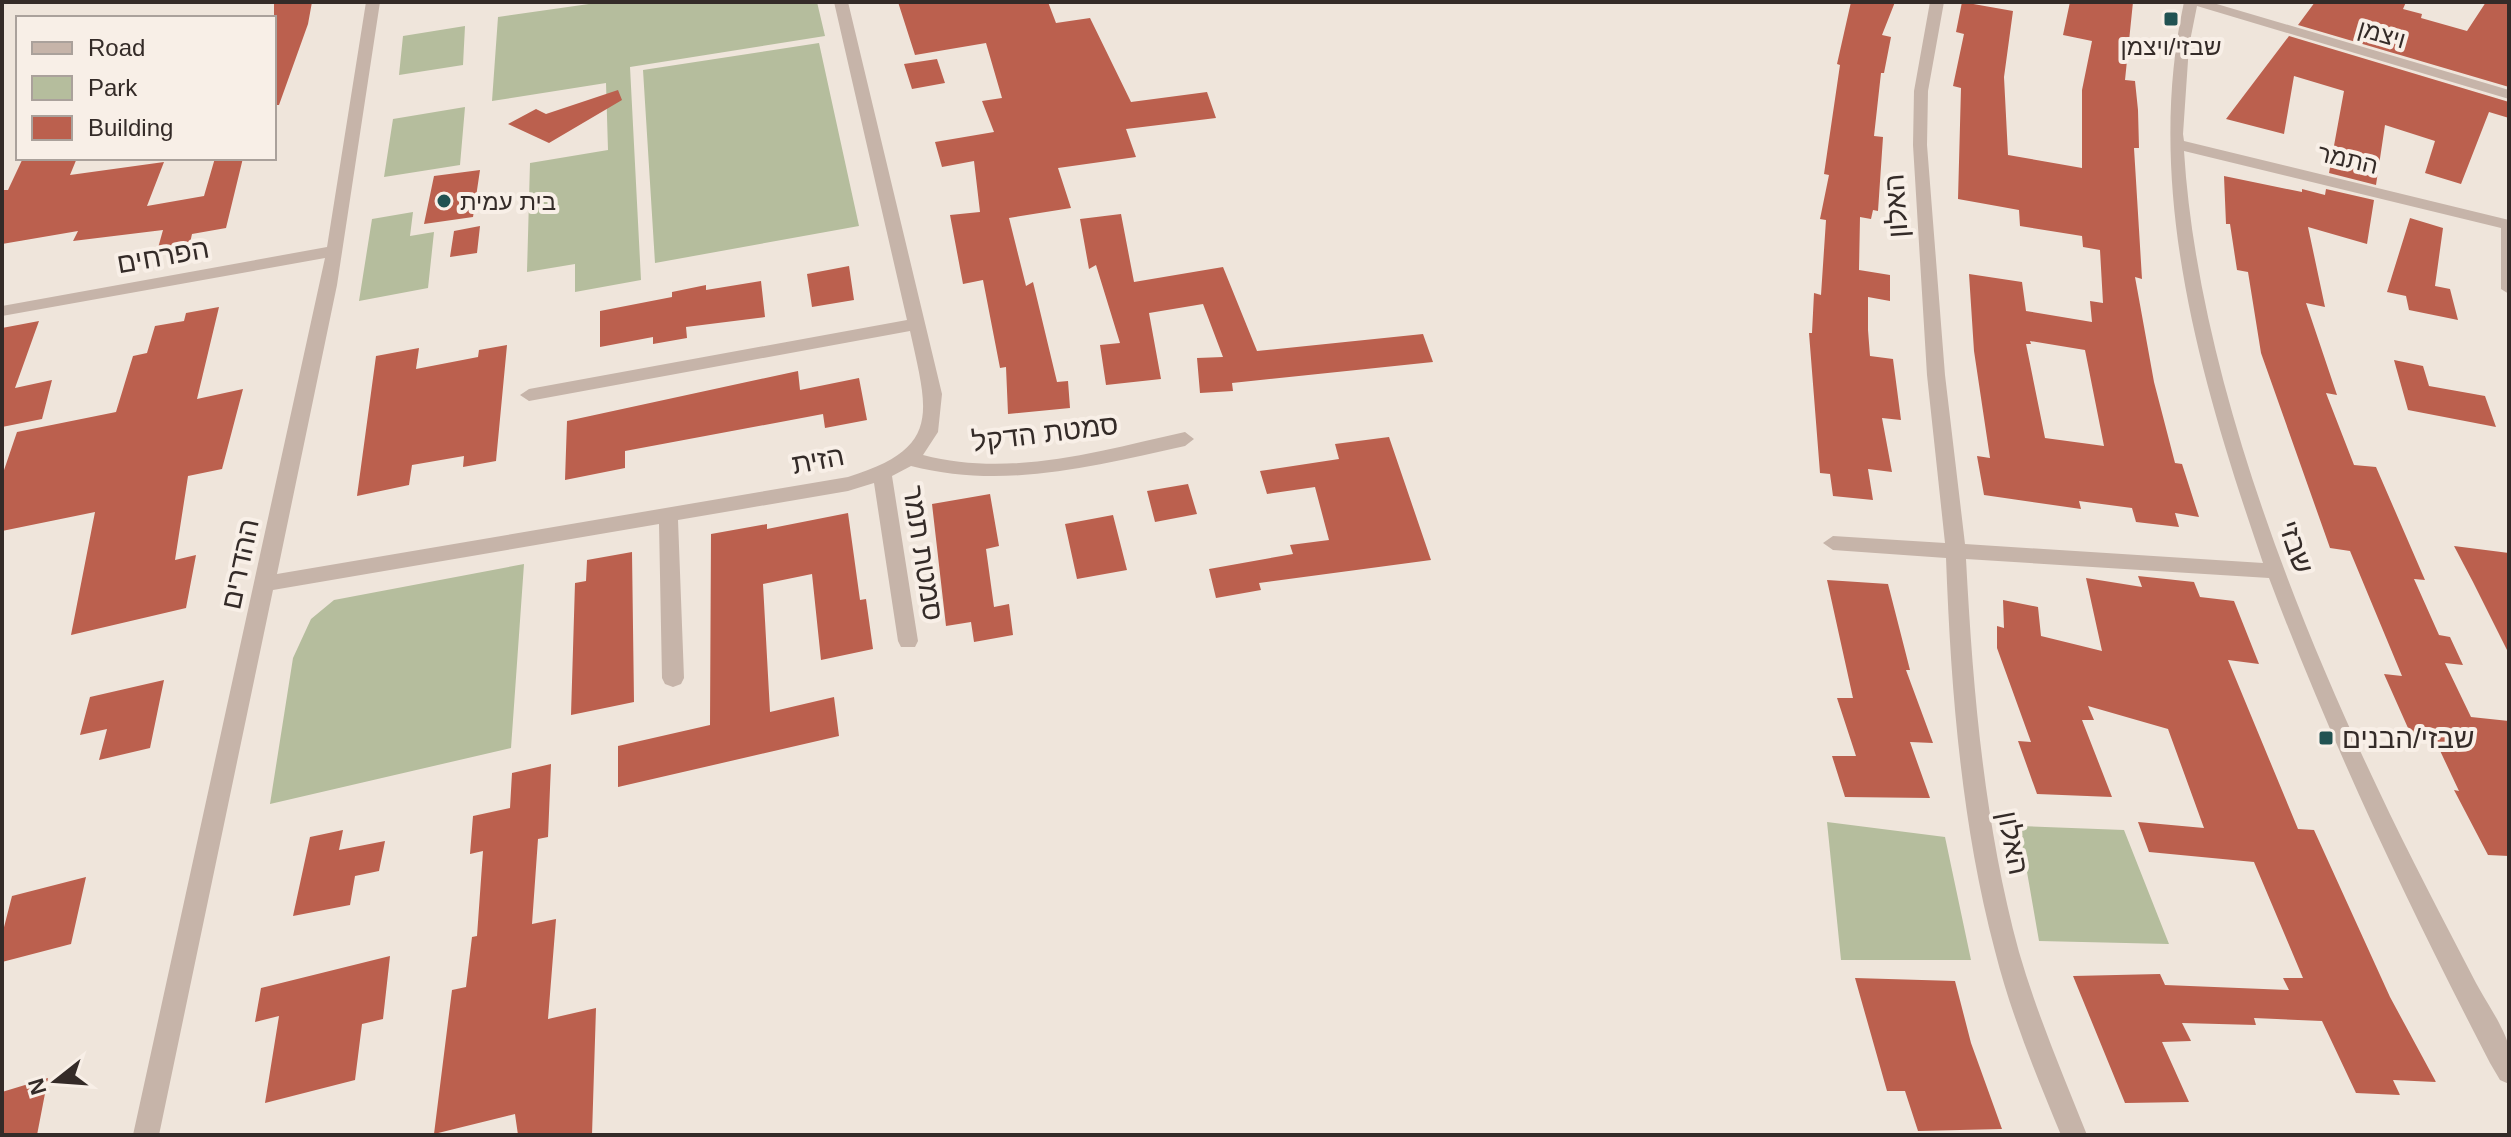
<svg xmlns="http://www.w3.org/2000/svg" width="2511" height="1137" font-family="Arial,Heebo,sans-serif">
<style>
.green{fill:#b5bd9d}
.building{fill:#bb604e;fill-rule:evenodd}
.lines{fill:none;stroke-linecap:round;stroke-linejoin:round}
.minor{fill:#c6b4a9;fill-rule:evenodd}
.poi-dot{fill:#215252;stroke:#f8efe7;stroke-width:3}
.labels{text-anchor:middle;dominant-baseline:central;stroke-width:8;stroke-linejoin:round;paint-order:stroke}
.far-street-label{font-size:24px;fill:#342b28;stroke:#f8efe7}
.far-poi-label{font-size:24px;fill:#342b28;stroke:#f8efe7}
.street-label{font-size:28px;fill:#342b28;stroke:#f8efe7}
.poi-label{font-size:28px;fill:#342b28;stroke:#f8efe7;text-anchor:start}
</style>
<rect width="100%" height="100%" fill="#efe5db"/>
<!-- green -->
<path class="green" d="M603 2H817L825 36 630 67 641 280 575 292V264L527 272 530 163 608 150 606 83 492 101 498 17Z
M465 26 463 65 399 75 403 36Z
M819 43 859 226 655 263 643 70Z
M465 107 460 165 384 177 393 119Z
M413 212 410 236 434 232 428 288 359 301 372 219Z
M524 564 511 748 270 804 293 658 311 619 334 600Z
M1827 822 1945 837 1971 960H1841Z
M2019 826 2124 830 2169 944 2039 941Z"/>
<!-- building -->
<path class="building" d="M274 2H312L308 24 279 105H274Z
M898 2H1048L1056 23 1090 18 1131 102 1207 92 1216 118 1126 129 1136 157 1058 168 1071 208 1009 218 1026 286 1033 282 1057 382 1068 381 1070 408 1008 414 1006 367 1000 368 983 280 963 284 950 215 980 212 974 161 942 167 935 142 994 132 982 101 1002 98 986 43 915 55Z
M1851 2H1895L1882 35 1891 37 1884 73H1881L1874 136 1883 137 1878 211 1873 210 1871 219 1860 217 1859 270 1890 275V301L1868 297V330L1870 356 1893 359 1901 420 1882 418 1892 472 1868 469 1873 500 1833 496 1830 474 1820 473 1809 333H1812L1814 293 1821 295 1826 220 1820 219 1829 175 1824 174 1840 65 1837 64Z
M1962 2 2013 11 2004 77 2008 155 2082 168V90L2092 41 2063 35 2070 2H2133L2125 80 2135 81 2138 110 2139 148H2134L2142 279 2135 277 2154 382 2175 463 2182 464 2199 517 2175 513 2179 527 2136 522 2132 508 2079 501 2081 509 1984 495 1977 456 1990 458 1974 351 1969 274 2022 282 2026 311 2092 322 2090 301 2103 303 2100 250 2083 247 2082 236 2020 226 2019 210 1958 199 1961 88 1953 86 1964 34 1956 32ZM2030 341 2085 350 2104 446 2045 438 2026 344H2031Z
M2315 2H2406L2403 9 2422 14 2421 18 2467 31 2486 2H2509V87L2298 25Z
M2289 36 2509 102V118L2489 112 2461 184 2425 173 2435 141 2385 125 2376 185 2329 173 2344 91 2294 76 2284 134 2226 119Z
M937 59 945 83 912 89 904 64Z
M618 90 622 100 549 143 508 124 536 109 546 114Z
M23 158H77L70 175 164 162 147 206 204 196 215 158H243L226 228 192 234 190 243 158 248 163 230 73 241 78 231 2 244V190H8Z
M480 170 473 217 424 224 434 176Z
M2224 176 2302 192V189L2325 195 2326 189 2374 200 2367 244 2308 227 2325 307 2306 303 2337 395 2326 393 2354 465 2376 467 2425 580 2414 579 2439 635 2450 637 2463 665 2445 663 2471 717 2509 721V856L2488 855 2454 790 2459 791 2435 740 2412 737 2384 674 2402 676 2350 551 2330 548 2261 353 2248 272 2237 270 2230 224H2226Z
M1121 214 1134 282 1223 267 1257 351 1423 334 1433 362 1232 383 1233 391 1200 393 1197 358 1223 357 1203 304 1149 313 1161 379 1106 385 1100 345 1120 343 1096 265 1089 269 1080 219Z
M2410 218 2443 228 2435 286 2450 289 2458 320 2409 310 2406 296 2387 292Z
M480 226 477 253 450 257 454 231Z
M849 266 854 300 812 307 807 274Z
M761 281 765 317 686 327 687 338 653 344V337L600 347V311L672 297V292L706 285V290Z
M219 307 197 399 243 389 222 469 188 476 175 560 196 555 186 608 71 635 95 512 2 531V476L17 432 116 412 133 356 147 353 155 326 184 321 186 313Z
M39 321 15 388 52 380 42 419 2 427V328Z
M507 345 496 461 463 467 464 456 412 465 409 485 357 496 376 356 419 348 416 369 478 357 479 350Z
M2394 360 2423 366 2429 386 2485 396 2496 427 2408 410Z
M798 371 800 390 859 378 867 420 825 428 823 414 625 451V468L565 480 567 421Z
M1389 437 1431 560 1259 583 1261 590 1216 598 1209 569 1293 554 1290 545 1329 540 1315 487 1267 494 1260 471 1339 459 1335 444Z
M1188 484 1197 514 1155 522 1147 491Z
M990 494 999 546 986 549 994 607 1009 604 1013 635 974 642 971 622 946 626 932 504Z
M848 513 860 600 866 599 873 649 821 660 812 574 763 584 770 712 834 697 839 736 618 787V746L710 725 711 534 767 524V529Z
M1113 515 1127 570 1077 579 1065 524Z
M2454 546 2509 553V654L2473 582Z
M632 552 634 702 571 715 575 583 586 581 587 560Z
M2138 576 2194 582 2200 597 2234 601 2259 664 2228 660 2298 829 2314 830 2390 997 2436 1082 2393 1080 2400 1095 2356 1093 2322 1021 2254 1018 2256 1025 2182 1023 2191 1041 2162 1042 2189 1102 2125 1103 2073 976 2160 974 2165 985 2289 990 2283 978H2303L2254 862 2149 852 2138 822 2204 828 2168 729 2088 706 2094 720H2082L2112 797 2037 794 2018 741 2031 742 1997 648V626L2004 628 2003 600 2038 607 2041 636 2102 651 2086 578 2142 587Z
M1827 580 1888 584 1910 670H1906L1933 743 1910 742 1930 798 1845 797 1832 756H1856L1837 698H1853Z
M164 680 150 748 99 760 107 729 80 735 90 697Z
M551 764 548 837 538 839 532 924 556 919 548 1019 596 1008 592 1135H518L515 1114 434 1134 452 990 466 987 472 937 477 936 483 851 470 854 473 816 510 808 512 773Z
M343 830 339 850 385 841 379 871 355 876 350 905 293 916 310 837Z
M86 877 71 944 2 962V935L12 896Z
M390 956 383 1019 362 1024 355 1080 265 1103 279 1016 255 1022 261 988Z
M1855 978 1955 981 1971 1043 2002 1129 1918 1131 1905 1091H1887Z
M48 1078 37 1135H2V1092Z"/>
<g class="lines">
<!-- minor -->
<path class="minor" d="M366 2H380L337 285 277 574 848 477C942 448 928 413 910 331L529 401 520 395 529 389 907 320 834 2H848L942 394 938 432 923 455C1011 478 1099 451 1185 432L1194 439 1185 446C1093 466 1005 490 911 466L892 476 918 641 915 647H901L898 641 874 483 848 491 678 520 684 678 681 684 673 687 665 684 662 678 659 524 273 590 159 1135H133L325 258 2 316V306L327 247Z
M1930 2H1944L1928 91 1927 145 1945 375 1965 544 2263 563C2202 384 2143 191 2184 2H2210L2509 90V99L2197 6 2189 46 2183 134 2184 141 2509 220V294L2501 289V228L2184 151C2197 361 2288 600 2378 789 2409 855 2443 919 2476 983 2485 1000 2506 1030 2509 1048 2511 1059 2509 1072 2509 1084L2500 1080 2490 1063C2408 905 2332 745 2269 578L1966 559C1973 691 1984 823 2019 952 2037 1014 2063 1075 2087 1135H2061C2036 1075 2011 1014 1995 951 1961 822 1951 690 1946 558L1833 550 1823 543 1833 536 1945 543 1927 375 1913 145 1914 91Z"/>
</g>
<!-- markers -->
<g class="poi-dot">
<rect x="2163" y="11" width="16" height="16" rx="4"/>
<circle cx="444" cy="201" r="8"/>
<rect x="2318" y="730" width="16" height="16" rx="4"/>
</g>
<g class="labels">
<!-- far-street labels -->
<g class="far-street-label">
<text transform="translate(2382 34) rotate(16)">ויצמן</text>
<text transform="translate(2348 159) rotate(13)">התמר</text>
</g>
<!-- far-poi labels -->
<g class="far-poi-label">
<text x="2171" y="46">שבזי/ויצמן</text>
<text x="460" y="201" text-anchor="start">בית עמית</text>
</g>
<!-- street labels -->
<g class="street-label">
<text transform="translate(1896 206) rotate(-94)">האלון</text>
<text transform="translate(163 256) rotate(-10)">הפרחים</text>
<text transform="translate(1045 433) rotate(-7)">סמטת הדקל</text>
<text transform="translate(818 460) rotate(-11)">הזית</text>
<text transform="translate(2296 547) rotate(71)">שבזי</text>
<text transform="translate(923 553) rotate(81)">סמטת תמר</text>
<text transform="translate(240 564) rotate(-78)">ההדרים</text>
<text transform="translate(2013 843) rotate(79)">האלון</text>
</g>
<!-- poi labels -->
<g class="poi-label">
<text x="2342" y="738">שבזי/הבנים</text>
</g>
</g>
<!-- border -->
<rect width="2511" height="1137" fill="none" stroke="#342b28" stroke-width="8"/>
<!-- legend -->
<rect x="16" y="16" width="260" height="144" fill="#f8efe7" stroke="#aaa19b" stroke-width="2"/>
<rect x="32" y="42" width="40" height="12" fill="#c6b4a9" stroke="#aaa19b" stroke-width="2"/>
<text x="88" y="56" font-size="24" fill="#342b28">Road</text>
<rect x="32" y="76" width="40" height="24" fill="#b5bd9d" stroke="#aaa19b" stroke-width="2"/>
<text x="88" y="96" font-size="24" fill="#342b28">Park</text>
<rect x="32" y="116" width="40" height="24" fill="#bb604e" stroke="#aaa19b" stroke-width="2"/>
<text x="88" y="136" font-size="24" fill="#342b28">Building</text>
<!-- north arrow -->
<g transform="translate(56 1081) rotate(253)" stroke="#f8efe7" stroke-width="6" paint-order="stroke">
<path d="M0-6L14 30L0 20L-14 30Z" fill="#342b28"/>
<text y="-12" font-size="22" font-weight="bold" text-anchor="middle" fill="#342b28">N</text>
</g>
</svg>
